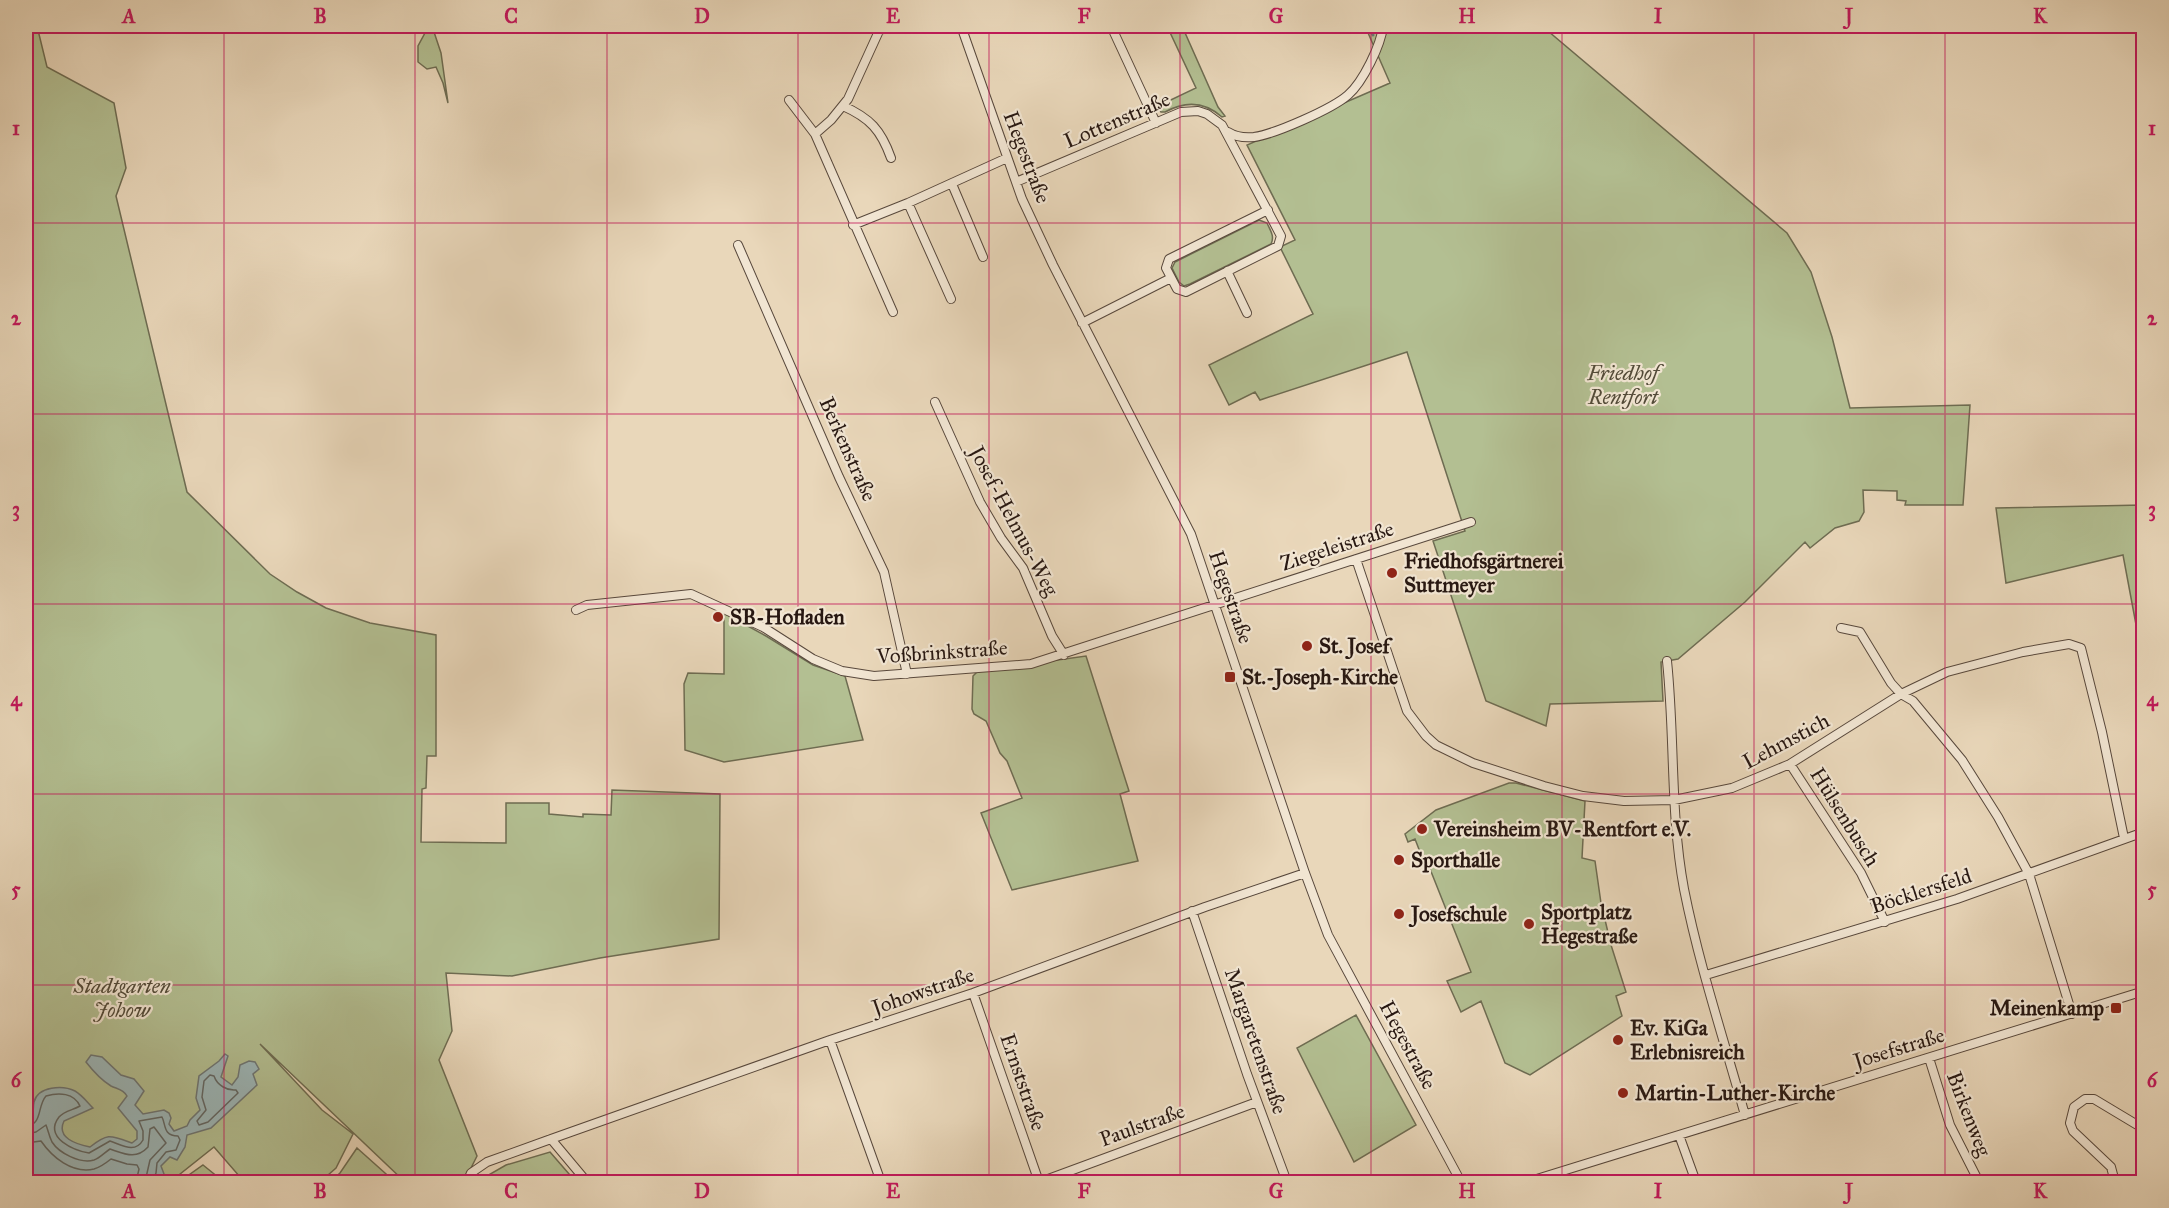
<svg xmlns="http://www.w3.org/2000/svg" width="2169" height="1208" font-family="'IM FELL Great Primer',serif">
<style>
.green{fill:#b3bf92;stroke:#6e6c52;stroke-width:1.5}
.water{fill:#9cb7b9;stroke:#6e7776;stroke-width:1.5}
.lines{fill:none;stroke-linecap:round;stroke-linejoin:round}
.shore{stroke:#626866;stroke-width:1.5}
.stream{stroke:#6e7776;stroke-width:3}
.minor-casing{stroke:#58483c;stroke-width:10}
.minor{stroke:#f1e5d2;stroke-width:8}
.grid{fill:none;stroke:#c2185b;stroke-width:1.5;stroke-opacity:0.55}
.poi-dot{fill:#8f2418;stroke:#f1e5d2;stroke-width:2}
.labels{text-anchor:middle;dominant-baseline:central;stroke-width:4.5;stroke-linejoin:round;paint-order:stroke}
.street-label{font-size:21px;fill:#281812;stroke:#f1e5d2}
.park-label{font-size:21px;font-style:italic;fill:#524a38;stroke:#f1e5d2}
.poi-label{font-size:21px;font-weight:bold;fill:#281812;stroke:#f1e5d2;text-anchor:start}
.neatline{fill:none;stroke:#c2185b;stroke-width:2}
.grid-label{font-size:20px;text-anchor:middle;font-weight:bold;fill:#c2185b}
</style>
<rect width="100%" height="100%" fill="#e9d7ba"/>
<filter id="stains"><feTurbulence type="fractalNoise" baseFrequency=".00333" numOctaves="4"/><feColorMatrix values="0 0 0 0 .2 0 0 0 0 .09 0 0 0 0 .02 0 0 0 .5 -.17"/></filter>
<radialGradient id="worn" r=".72"><stop offset=".6" stop-color="#630" stop-opacity="0"/><stop offset="1" stop-color="#630" stop-opacity=".3"/></radialGradient>
<!-- green -->
<path class="green" d="M26 26H37L47 67 114 103 126 168 116 196 187 492 270 574 297 592 326 608 370 623 436 635V756H427L426 788 422 789 421 842 506 843V803H549V814L583 817V814L611 815 612 790 720 794 719 939 600 958 512 976 446 973 452 1031 439 1060 477 1156 464 1182H405L260 1044 322 1110 353 1134 336 1168 320 1182H250L240 1177 214 1147 170 1182H26V126L30 110 26 87Z
M423 26H432L441 53 448 103 443 83 436 67 427 69 418 62V46L426 31Z
M1167 26H1182L1218 107 1225 116 1222 117C1204 101 1185 101 1165 112H1161L1156 107 1196 88Z
M1365 26H1542L1787 233 1811 272 1832 337 1850 408 1970 405 1963 505H1905L1906 501 1897 500V491L1863 490 1864 512 1859 521 1835 528 1810 548 1805 542 1745 602 1678 659 1661 662 1663 701 1550 704 1546 726 1486 701 1433 541 1465 531 1407 352 1260 400 1255 392 1229 405 1209 365 1313 314 1280 247 1295 240 1247 145 1390 83Z
M1259 220 1267 223C1270 230 1275 236 1271 244L1190 284 1184 286 1179 282 1172 268 1175 262Z
M2143 505V662L2123 555 2006 583 1996 508Z
M724 613 766 636 813 665 845 676 863 740 724 762 685 750 684 684 688 673 724 674Z
M1086 656 1129 791 1120 794 1138 861 1012 890 981 813 1022 798 1007 761 1000 753 986 721 974 714 972 709 973 676 978 671Z
M1509 783H1516L1585 801 1582 858 1595 861 1601 903 1611 945 1626 992 1616 996 1622 1016 1530 1075 1505 1063 1481 1001 1461 1012 1447 981 1471 972 1430 869 1427 870 1415 839 1408 842 1405 834 1436 810Z
M1356 1015 1416 1125 1354 1162 1297 1048Z
M357 1148 395 1182H330L340 1173Z
M550 1152 576 1182H492L485 1177 506 1165Z
M203 1165 224 1182H179Z"/>
<!-- water -->
<path class="water" d="M225 1054 228 1056 221 1077 232 1085 238 1077 240 1065 249 1061 255 1062 259 1069 253 1074 257 1085 211 1128 187 1135 185 1147 177 1160 170 1157 161 1166 164 1174 156 1182H58L26 1180V1122C36 1117 32 1111 34 1102 38 1086 63 1085 75 1091 82 1095 88 1103 93 1108L64 1121C56 1138 76 1144 90 1147 108 1133 110 1135 132 1143L137 1139V1131L118 1108 127 1096C123 1089 117 1089 111 1086 101 1080 93 1071 86 1062L91 1055 102 1057 121 1075 134 1079 144 1091 135 1105 143 1114 164 1110 169 1113 171 1118 169 1124 174 1131 187 1126 190 1120 200 1110 196 1098 199 1076 219 1061Z"/>
<g class="lines">
<!-- shore -->
<path class="shore" d="M210 1075 214 1076C217 1085 227 1091 236 1090L238 1093 208 1122 199 1125 197 1121 206 1110 202 1097 204 1081Z
M26 1127C43 1124 37 1106 46 1096 59 1092 74 1093 80 1106 73 1110 64 1111 59 1117 43 1138 75 1151 89 1153L110 1141C122 1145 135 1154 143 1140V1131L139 1121 162 1117C166 1125 163 1136 178 1136L180 1140 176 1150 166 1152 157 1163 156 1173 152 1182
M26 1134 36 1132 46 1125C48 1130 49 1136 52 1142 59 1153 80 1164 94 1160 100 1158 105 1152 110 1149 125 1154 136 1160 148 1147L150 1129 154 1127 166 1143 150 1160 145 1182
M26 1143 41 1141C52 1157 72 1174 94 1169 101 1167 106 1163 111 1159L127 1164 137 1165 139 1169 136 1182"/>
<!-- stream -->
<path class="stream" d="M1369 26 1373 35"/>
<defs>
<path id="minor" d="M888 26 879 31 848 99 831 120 815 134 893 312
M961 26 1022 199 1053 265 1191 534 1305 873 1328 935 1461 1182
M1111 26 1156 123
M789 100 815 134
M843 106C870 118 881 130 891 158
M1228 132C1236 137 1244 138 1254 137 1275 134 1332 109 1348 95 1363 82 1381 45 1383 26
M1016 182 1181 112 1198 111 1207 114 1222 125 1281 236 1278 246 1186 292 1177 289 1166 268 1169 259 1268 210
M952 184 983 257
M908 203 951 299
M853 225 908 203 1007 158
M738 245 839 477 884 572 907 674
M1227 271 1247 313
M1082 323 1171 278
M935 402 980 502 1001 538 1023 568 1052 636 1064 655
M1356 559 1407 711 1426 736 1436 745 1473 763 1544 786 1583 796 1624 801 1674 800 1732 788 1790 764 1901 694 1947 672 2023 652 2069 644 2081 648 2102 732 2124 838
M576 610 587 605 691 594 763 627 813 659 842 671 874 676 1031 664 1471 522
M1841 628 1860 632 1891 683 1901 694 1913 701 1962 760 1998 817 2029 874 2072 1014
M1667 661C1675 737 1670 814 1684 889 1699 965 1724 1040 1745 1115
M1790 764 1861 873 1885 922
M1192 911 1247 1074 1287 1182
M1706 975 1957 899 2144 832
M973 993 1039 1182
M830 1040 881 1182
M1929 1058 1950 1125 1979 1182
M1679 1135 1696 1182
M467 1182 471 1173 487 1162 551 1139
M587 1182 551 1139 830 1040 973 993 1205 907 1305 873
M1040 1182 1257 1102
M1527 1182 2144 991
M2115 1182 2111 1167 2073 1131 2070 1123 2074 1107 2085 1099H2094L2144 1129"/>
</defs>
<!-- minor casing -->
<use href="#minor" class="minor-casing"/>
<!-- minor -->
<use href="#minor" class="minor"/>
</g>
<!-- grid -->
<path class="grid" d="M224 26V1182M415 26V1182M607 26V1182M798 26V1182M989 26V1182M1180 26V1182M1371 26V1182M1562 26V1182M1754 26V1182M1945 26V1182M26 223H2144M26 414H2144M26 604H2144M26 794H2144M26 985H2144"/>
<!-- markers -->
<g class="poi-dot">
<circle cx="1392" cy="573" r="6"/>
<circle cx="718" cy="617" r="6"/>
<circle cx="1307" cy="646" r="6"/>
<rect x="1224" y="671" width="12" height="12" rx="3"/>
<circle cx="1422" cy="829" r="6"/>
<circle cx="1399" cy="860" r="6"/>
<circle cx="1399" cy="914" r="6"/>
<circle cx="1529" cy="924" r="6"/>
<rect x="2110" y="1002" width="12" height="12" rx="3"/>
<circle cx="1618" cy="1040" r="6"/>
<circle cx="1623" cy="1093" r="6"/>
</g>
<g class="labels">
<!-- street labels -->
<g class="street-label">
<text transform="translate(1117 120) rotate(-23)">Lottenstraße</text>
<text transform="translate(1027 157) rotate(69)">Hegestraße</text>
<text transform="translate(848 449) rotate(66)">Berkenstraße</text>
<text transform="translate(1014 521) rotate(62)">Josef-Helmus-Weg</text>
<text transform="translate(1337 546) rotate(-18)">Ziegeleistraße</text>
<text transform="translate(1231 597) rotate(71)">Hegestraße</text>
<text transform="translate(942 652) rotate(-4)">Voßbrinkstraße</text>
<text transform="translate(1786 741) rotate(-28)">Lehmstich</text>
<text transform="translate(1845 817) rotate(58)">Hülsenbusch</text>
<text transform="translate(1921 891) rotate(-18)">Böcklersfeld</text>
<text transform="translate(923 991) rotate(-19)">Johowstraße</text>
<text transform="translate(1256 1041) rotate(71)">Margaretenstraße</text>
<text transform="translate(1408 1045) rotate(62)">Hegestraße</text>
<text transform="translate(1899 1048) rotate(-17)">Josefstraße</text>
<text transform="translate(1023 1082) rotate(71)">Ernststraße</text>
<text transform="translate(1969 1114) rotate(69)">Birkenweg</text>
<text transform="translate(1142 1125) rotate(-20)">Paulstraße</text>
</g>
<!-- park labels -->
<g class="park-label">
<text x="1623" y="373">Friedhof<tspan x="1623" dy="24">Rentfort</tspan></text>
<text x="122" y="986">Stadtgarten<tspan x="122" dy="24">Johow</tspan></text>
</g>
<!-- poi labels -->
<g class="poi-label">
<text x="1404" y="561">Friedhofsgärtnerei<tspan x="1404" dy="24">Suttmeyer</tspan></text>
<text x="730" y="617">SB-Hofladen</text>
<text x="1319" y="646">St. Josef</text>
<text x="1242" y="677">St.-Joseph-Kirche</text>
<text x="1434" y="829">Vereinsheim BV-Rentfort e.V.</text>
<text x="1411" y="860">Sporthalle</text>
<text x="1541" y="912">Sportplatz<tspan x="1541" dy="24">Hegestraße</tspan></text>
<text x="1411" y="914">Josefschule</text>
<text x="2104" y="1008" text-anchor="end">Meinenkamp</text>
<text x="1630" y="1028">Ev. KiGa<tspan x="1630" dy="24">Erlebnisreich</tspan></text>
<text x="1635" y="1093">Martin-Luther-Kirche</text>
</g>
</g>
<!-- margin -->
<rect width="2169" height="1208" fill="none" stroke="#e9d7ba" stroke-width="66"/>
<rect x="33" y="33" width="2103" height="1142" class="neatline"/>
<g class="grid-label">
<text x="129" y="23">A</text>
<text x="320" y="23">B</text>
<text x="511" y="23">C</text>
<text x="702" y="23">D</text>
<text x="893" y="23">E</text>
<text x="1084" y="23">F</text>
<text x="1276" y="23">G</text>
<text x="1467" y="23">H</text>
<text x="1658" y="23">I</text>
<text x="1849" y="23">J</text>
<text x="2040" y="23">K</text>
<text x="16" y="135">1</text>
<text x="2152" y="135">1</text>
<text x="16" y="325">2</text>
<text x="2152" y="325">2</text>
<text x="16" y="516">3</text>
<text x="2152" y="516">3</text>
<text x="16" y="706">4</text>
<text x="2152" y="706">4</text>
<text x="16" y="896">5</text>
<text x="2152" y="896">5</text>
<text x="16" y="1087">6</text>
<text x="2152" y="1087">6</text>
<text x="129" y="1198">A</text>
<text x="320" y="1198">B</text>
<text x="511" y="1198">C</text>
<text x="702" y="1198">D</text>
<text x="893" y="1198">E</text>
<text x="1084" y="1198">F</text>
<text x="1276" y="1198">G</text>
<text x="1467" y="1198">H</text>
<text x="1658" y="1198">I</text>
<text x="1849" y="1198">J</text>
<text x="2040" y="1198">K</text>
</g>
<rect width="100%" height="100%" filter="url(#stains)"/>
<rect width="100%" height="100%" fill="url(#worn)"/>
</svg>
